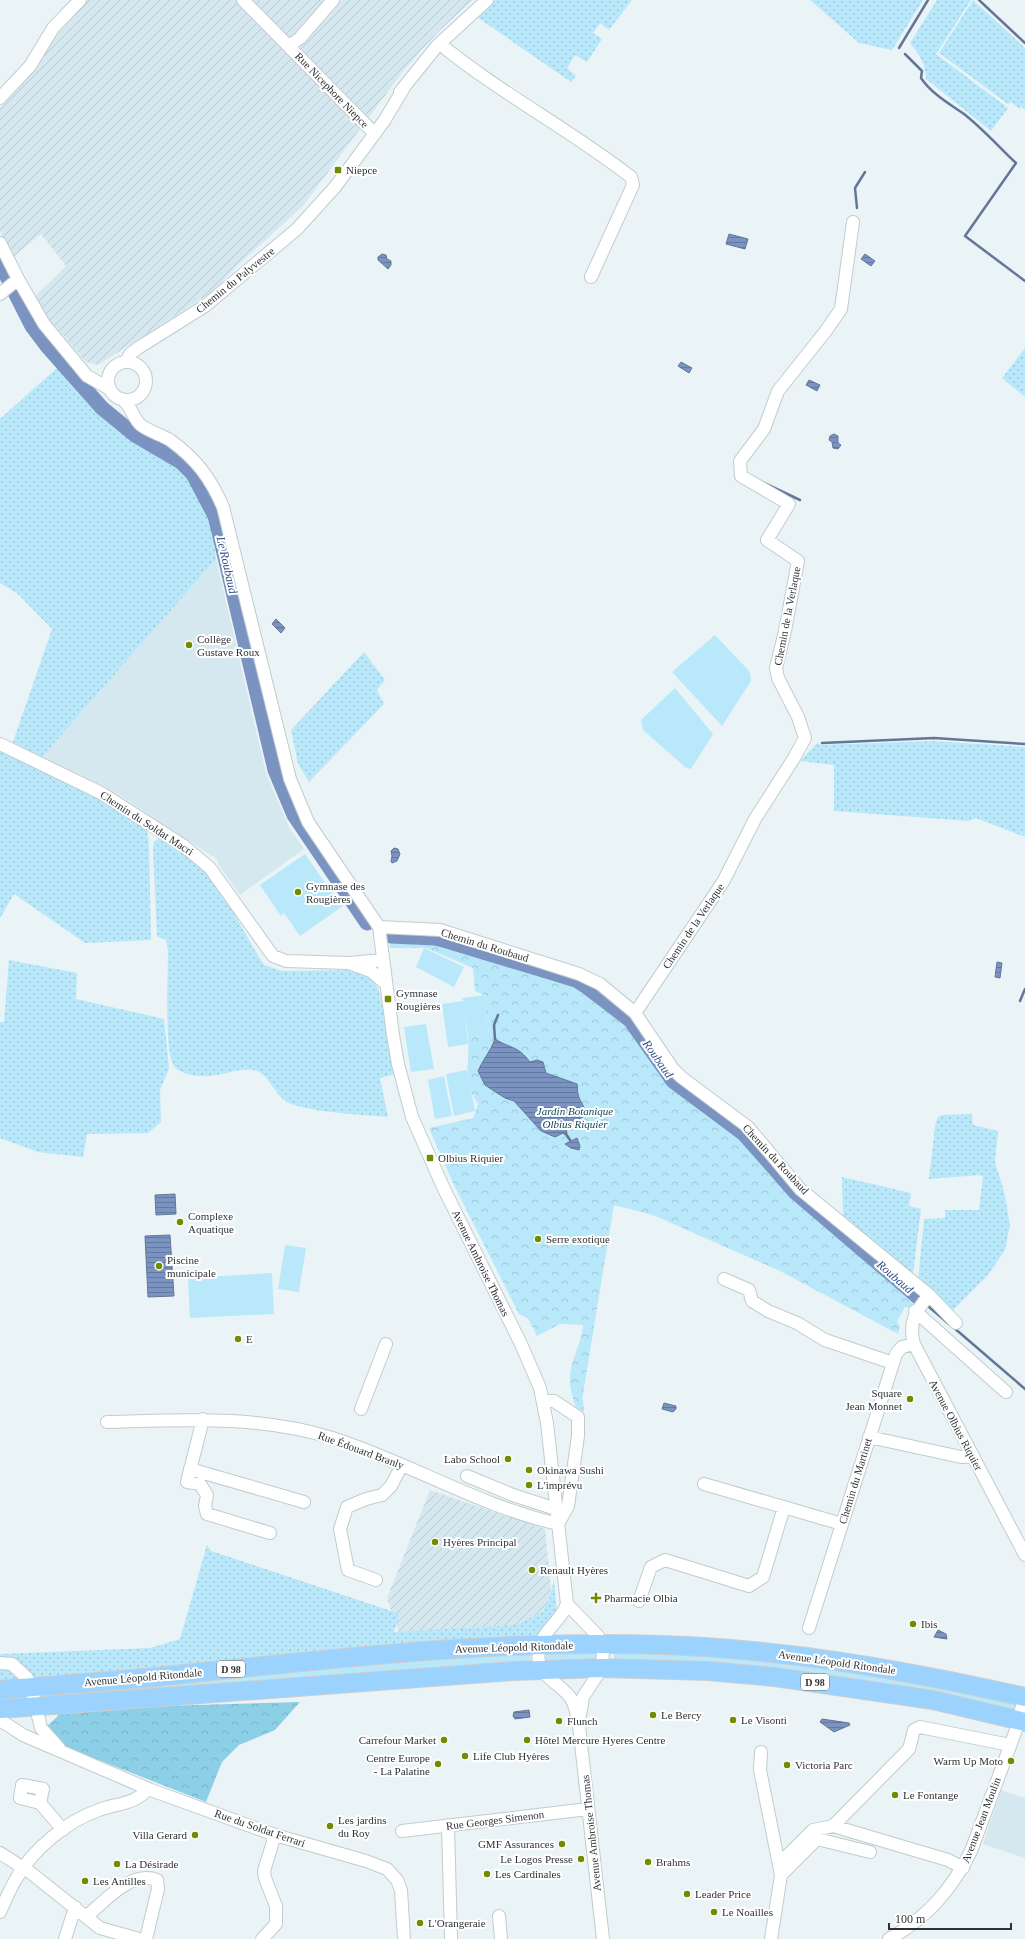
<svg xmlns="http://www.w3.org/2000/svg" width="1025" height="1939" font-family="Georgia,serif">
<style>
.built{fill:#d6e8ef}
.industrial{fill:url(#industrial-furrows)}
.grass{fill:url(#grass-dots)}
.forest{fill:url(#forest-crowns)}
.park{fill:url(#park-crowns)}
.garden{fill:#b8e8fa}
.water{fill:url(#water-rules);stroke:#647697}
.lines{fill:none;stroke-linecap:round;stroke-linejoin:round}
.stream{stroke:#647697;stroke-width:2.5}
.river{stroke:#7a93c1;stroke-width:15}
.minor-casing{stroke:#c2cbce;stroke-width:14}
.highway-casing{stroke:#cdcece;stroke-width:20}
.minor{stroke:#fff;stroke-width:12}
.highway{stroke:#9bd3fe;stroke-width:18}
.poi-dot{fill:#728b00;stroke:#fff;stroke-width:1.5}
.labels{text-anchor:middle;dominant-baseline:central;stroke-width:4;stroke-linejoin:round;paint-order:stroke}
.shield{fill:#fff;stroke:#6d7071;stroke-width:1}
.shield-label{font-size:10px;font-weight:bold;fill:#2f3234}
.street-label{font-size:11px;fill:#2f3234;stroke:#fff}
.poi-label{font-size:11px;fill:#2f3234;stroke:#fff;text-anchor:start}
.park-label{font-size:11px;font-style:italic;fill:#0f4859;stroke:#fff}
.water-label{font-size:12px;font-style:italic;fill:#304e89;stroke:#fff}
</style>
<defs>
<pattern id="industrial-furrows" width="10" height="10" patternUnits="userSpaceOnUse"><rect width="10" height="10" fill="#d6e8ef"/><path d="M-1 1l2-2M0 10L10 0M9 11l2-2" fill="none" stroke="#b8c7ce"/></pattern>
<pattern id="grass-dots" width="8" height="8" patternUnits="userSpaceOnUse"><rect width="8" height="8" fill="#b8e8fa"/><path d="M2 2h.1M6 6h.1" fill="none" stroke="#9ec7d7" stroke-width="1.8" stroke-linecap="round"/></pattern>
<pattern id="forest-crowns" width="20" height="18" patternUnits="userSpaceOnUse"><rect width="20" height="18" fill="#8dcfe6"/><path d="M2 6a3 3 0 1 1 6 0M12 15a3 3 0 1 1 6 0" fill="none" stroke="#7ab2c6"/></pattern>
<pattern id="park-crowns" width="20" height="18" patternUnits="userSpaceOnUse"><rect width="20" height="18" fill="#b8e8fa"/><path d="M2 6a3 3 0 1 1 6 0M12 15a3 3 0 1 1 6 0" fill="none" stroke="#9ec7d7"/></pattern>
<pattern id="water-rules" width="6" height="5" patternUnits="userSpaceOnUse"><rect width="6" height="5" fill="#7a93c1"/><path d="M0 2.5h6" fill="none" stroke="#64799e"/></pattern>
</defs>
<rect width="100%" height="100%" fill="#eaf4f7"/>
<!-- built -->
<path class="built" d="M216 559 266 773 289 827 304 849 240 895 218 864V860L115 792 42 757Z
M1001 1790 1025 1798V1858L983 1844Z"/>
<!-- industrial -->
<path class="industrial" d="M86 0H473L437 33 404 70 303 206 239 264 212 292 98 365 86 362 32 299 66 266 41 234 11 259 0 231V107L29 74 71 14Z
M430 1490 545 1529 552 1600 541 1612 519 1626 399 1633 387 1598Z"/>
<!-- grass -->
<path class="grass" d="M495 0H632L609 30 600 23 593 33 602 39 587 62 575 55 567 68 576 76 571 82 477 17Z
M810 0H923L892 50 859 43Z
M937 0H971L936 54 1008 108 991 131 926 79C926 64 919 54 910 43Z
M973 0 1025 48V110L1021 107 1020 109 1011 102 1008 104 939 53Z
M1025 348V397L1002 378Z
M57 368 102 415 176 463 188 476 211 518 216 559 42 757 13 742 52 629 18 594 0 583V419Z
M364 652 385 680 377 690 384 704 309 782 298 764 291 730Z
M933 741 1025 747V837L976 818 969 821 834 811V765L800 761 817 743 821 745Z
M0 750 98 797 147 829 149 842 151 940 85 943 14 894 0 918Z
M160 837C172 845 187 853 197 863 227 893 242 931 264 965L282 971 355 970C366 974 374 979 379 990L395 1074 380 1078 388 1117C367 1115 298 1112 284 1100 274 1092 269 1076 257 1071 242 1066 223 1076 208 1076 198 1077 181 1075 174 1066 164 1052 168 972 168 951L166 940 157 936 153 849 154 842Z
M9 960 77 973 76 999 164 1019 169 1068 160 1090 161 1122 148 1133 87 1134 83 1157 38 1152 0 1138V1022H4Z
M972 1114 973 1125 998 1131 995 1162 1004 1191 1010 1225 1005 1250 988 1275 950 1313 931 1289 918 1281 924 1219 945 1218V1210H979L983 1177 980 1175 929 1179 935 1126 938 1117 942 1115Z
M842 1177 911 1193 909 1206 921 1209 913 1275 843 1218Z
M207 1545 211 1551 397 1613 399 1616 394 1632 517 1625 543 1611 549 1600 554 1580 557 1614 537 1637 0 1685V1654L150 1648 180 1639Z"/>
<!-- forest -->
<path class="forest" d="M300 1702 275 1730 239 1745 222 1762 206 1802 63 1746 47 1726 57 1717 61 1709Z"/>
<!-- park -->
<path class="park" d="M389 940 441 944 578 988 625 1023 637 1036 666 1080 679 1093 741 1138 792 1197 918 1303 912 1308 905 1307 897 1322 900 1326 898 1334 780 1271 653 1215 614 1205 582 1400H583L584 1412 576 1408C573 1399 570 1389 570 1380 569 1361 582 1344 583 1325L560 1324 537 1336 528 1318 519 1314 452 1181 429 1128 473 1118 478 1104C462 1081 470 1062 468 1037L489 1034 484 995 475 991 473 968 426 948H390Z"/>
<!-- garden -->
<path class="garden" d="M715 635 750 672 751 681 722 726 672 672Z
M675 688 713 734 691 769 685 767 643 730 641 720Z
M305 854 337 900 339 899 343 906 300 936 284 913 281 916 260 885Z
M424 948 464 967 454 987 416 967Z
M484 995 489 1034 468 1037 464 1011 468 1044 448 1047 442 1004 463 1001 462 998Z
M426 1024 434 1069 411 1072 404 1027Z
M467 1070 475 1111 454 1116 446 1074Z
M444 1076 452 1116 435 1119 428 1080Z
M285 1245 306 1248 299 1292 278 1289Z
M272 1273 274 1314 190 1318 188 1278Z
M595 1652 598 1654 597 1660 547 1662 545 1657 547 1654Z
M614 1652H666L816 1664 1020 1703 1018 1713 614 1662Z
M530 1653 531 1663 40 1701 38 1691 473 1656Z"/>
<!-- water -->
<path class="water" d="M729 234 748 239 745 249 726 244Z
M382 254 386 255 387 259 391 261V265L388 269 378 260V257Z
M865 254 875 261 871 266 861 259Z
M681 362 692 368 689 373 678 366Z
M809 380 820 385 817 391 806 385Z
M834 434 838 436V443L841 445 838 449 833 448 832 442 829 440 830 436Z
M276 619 285 628 281 633 272 624Z
M394 848 398 849 400 854 397 861 392 863 391 861 392 856 391 851Z
M997 962 1002 963 1000 978 995 977Z
M495 1039C511 1049 517 1045 530 1062L537 1060 543 1062 546 1073 577 1084C578 1088 577 1091 578 1094 580 1104 587 1105 583 1117L572 1122 566 1129 567 1133 565 1135 563 1133 555 1137 541 1131 514 1101 505 1098 485 1085 478 1071C483 1059 491 1051 495 1039Z
M577 1138 580 1146 579 1150 571 1148 565 1144Z
M175 1194 176 1214 156 1215 155 1195Z
M170 1235 174 1296 148 1297 145 1236Z
M664 1403 676 1406V1409L673 1412 662 1409Z
M938 1630 946 1634 947 1639 934 1637Z
M529 1710 530 1717 515 1719 513 1716 514 1712Z
M822 1719 849 1723 850 1725 834 1732 820 1722Z"/>
<g class="lines">
<!-- stream -->
<path class="stream" d="M979 0 1025 43
M899 48 928 0
M905 54 922 71 921 78C932 94 948 103 964 114 983 129 999 147 1016 163L965 236 1025 281
M857 208 855 188 865 172
M762 482 800 500
M822 743 934 738 1025 744
M1020 1001 1025 989
M495 1039 494 1025 498 1015
M566 1134 570 1140
M929 1307 949 1324
M953 1327 1025 1389"/>
<!-- river -->
<path class="river" d="M0 263 32 326 47 346 102 408 135 435 181 462 193 474 215 516 219 532 275 770 294 815 367 923
M391 936 435 938 447 941 576 980 587 987 630 1020 673 1081 744 1134 795 1192 918 1297"/>
<defs>
<path id="minor" d="M243 0 375 134
M440 44C500 93 569 129 631 177L633 185 591 277
M289 46 300 38 333 0
M400 92 437 46 487 0
M0 98 30 66 53 28 80 0
M0 243 18 279 44 324 87 376 110 389
M0 294 18 279
M108 381a19 19 0 1 1 38 0a19 19 0 1 1-38 0Z
M126 362 130 354 138 348 205 306 297 229 335 187 353 163 384 121 405 86
M122 399C132 406 133 420 142 426 151 432 161 435 170 440 196 459 210 477 223 507L290 779 308 822 379 927 393 1035 398 1064 412 1117 444 1189 521 1344 540 1388 547 1423 567 1604C561 1621 544 1630 540 1645 532 1676 555 1678 570 1697 576 1705 577 1717 579 1726L603 1939
M0 744 103 794 184 846 210 868 273 956 286 961 349 963 383 960
M379 927 440 930 579 974 600 984 635 1013 673 1069 681 1077 748 1127 800 1189 929 1295 956 1323
M352 964 371 971 386 984
M635 1013 723 882 755 819 794 758 805 738 798 717 778 678 776 668 785 631 798 561 767 540 789 504 741 476 740 461 764 429 778 391 825 332 841 309 853 222
M724 1279 749 1290 752 1301 768 1311 797 1323 825 1340 893 1363
M929 1295C916 1311 908 1322 914 1344L1025 1555
M915 1311 1006 1392
M361 1409 386 1344
M203 1419 187 1482 200 1484 207 1495 205 1506 207 1514 270 1533
M107 1422C182 1420 259 1415 332 1438 408 1462 479 1506 558 1524L568 1506 578 1436V1417L554 1401H543
M869 1437 961 1457 972 1456
M190 1469 304 1502
M467 1476 513 1495 556 1509
M704 1484 842 1524
M376 1580 348 1570 340 1529 347 1507 366 1499 382 1495 391 1486 402 1465
M639 1601 651 1567 665 1560 749 1586 763 1577 784 1507
M567 1604 598 1636 603 1651 602 1668 583 1697 580 1715
M809 1628 896 1354 902 1347 914 1344
M0 1663 12 1664 27 1678 31 1687 41 1728 59 1748
M0 1720 23 1735 151 1790 275 1835 366 1861 387 1869 397 1880 401 1890 404 1939
M761 1752 760 1770 781 1875 771 1939
M40 1803 20 1798 22 1785 43 1789 40 1803 63 1830
M448 1825 451 1939
M402 1831 588 1809
M0 1853 31 1873 100 1928 139 1939
M779 1864 813 1830 833 1826
M963 1868 948 1860 833 1826 909 1749 914 1730 920 1727 1010 1745
M781 1875 817 1839 870 1852
M0 1912C5 1901 10 1889 16 1879 33 1849 67 1821 99 1810 117 1803 134 1805 148 1789
M87 1916C105 1901 131 1870 157 1880L158 1889 146 1939
M499 1916 501 1939
M65 1939 75 1907
M262 1939 276 1924V1906L265 1878 264 1871 275 1835
M889 1939C927 1918 952 1889 971 1851L1016 1730 1025 1694"/>
<path id="highway" d="M0 1690C52 1685 103 1682 155 1677 323 1660 492 1639 661 1645 786 1649 904 1670 1025 1697
M0 1709 513 1671 602 1668 708 1671 775 1677 933 1700 1025 1722"/>
</defs>
<!-- minor casing -->
<use href="#minor" class="minor-casing"/>
<!-- highway casing -->
<use href="#highway" class="highway-casing"/>
<!-- minor -->
<use href="#minor" class="minor"/>
<!-- highway -->
<use href="#highway" class="highway"/>
</g>
<!-- markers -->
<g class="poi-dot">
<rect x="334" y="166" width="8" height="8" rx="2"/>
<circle cx="189" cy="645" r="4"/>
<circle cx="298" cy="892" r="4"/>
<rect x="384" y="995" width="8" height="8" rx="2"/>
<rect x="426" y="1154" width="8" height="8" rx="2"/>
<circle cx="180" cy="1222" r="4"/>
<circle cx="538" cy="1239" r="4"/>
<circle cx="159" cy="1266" r="4"/>
<circle cx="238" cy="1339" r="4"/>
<circle cx="910" cy="1399" r="4"/>
<circle cx="508" cy="1459" r="4"/>
<circle cx="529" cy="1470" r="4"/>
<circle cx="529" cy="1485" r="4"/>
<circle cx="435" cy="1542" r="4"/>
<circle cx="532" cy="1570" r="4"/>
<path d="M594 1592h4v4h4v4h-4v4h-4v-4h-4v-4h4z"/>
<circle cx="913" cy="1624" r="4"/>
<circle cx="653" cy="1715" r="4"/>
<circle cx="733" cy="1720" r="4"/>
<circle cx="559" cy="1721" r="4"/>
<circle cx="444" cy="1740" r="4"/>
<circle cx="527" cy="1740" r="4"/>
<circle cx="465" cy="1756" r="4"/>
<circle cx="1011" cy="1761" r="4"/>
<circle cx="438" cy="1764" r="4"/>
<circle cx="787" cy="1765" r="4"/>
<circle cx="895" cy="1795" r="4"/>
<circle cx="330" cy="1826" r="4"/>
<circle cx="195" cy="1835" r="4"/>
<circle cx="562" cy="1844" r="4"/>
<circle cx="581" cy="1859" r="4"/>
<circle cx="648" cy="1862" r="4"/>
<circle cx="117" cy="1864" r="4"/>
<circle cx="487" cy="1874" r="4"/>
<circle cx="85" cy="1881" r="4"/>
<circle cx="687" cy="1894" r="4"/>
<circle cx="714" cy="1912" r="4"/>
<circle cx="420" cy="1923" r="4"/>
</g>
<g class="labels">
<!-- shield labels -->
<g class="shield">
<rect x="217" y="1661" width="28" height="16" rx="3"/>
<rect x="801" y="1674" width="28" height="16" rx="3"/>
</g>
<g class="shield-label">
<text x="231" y="1669">D 98</text>
<text x="815" y="1682">D 98</text>
</g>
<!-- street labels -->
<g class="street-label">
<text transform="translate(332 90) rotate(46)">Rue Nicephore Niepce</text>
<text transform="translate(235 280) rotate(-39)">Chemin du Palyvestre</text>
<text transform="translate(787 616) rotate(-79)">Chemin de la Verlaque</text>
<text transform="translate(147 823) rotate(33)">Chemin du Soldat Macri</text>
<text transform="translate(693 926) rotate(-56)">Chemin de la Verlaque</text>
<text transform="translate(485 945) rotate(17)">Chemin du Roubaud</text>
<text transform="translate(776 1159) rotate(47)">Chemin du Roubaud</text>
<text transform="translate(481 1263) rotate(64)">Avenue Ambroise Thomas</text>
<text transform="translate(956 1425) rotate(62)">Avenue Olbius Riquier</text>
<text transform="translate(361 1450) rotate(20)">Rue Édouard Branly</text>
<text transform="translate(855 1481) rotate(-73)">Chemin du Martinet</text>
<text transform="translate(514 1647) rotate(-2)">Avenue Léopold Ritondale</text>
<text transform="translate(837 1662) rotate(8)">Avenue Léopold Ritondale</text>
<text transform="translate(143 1677) rotate(-5)">Avenue Léopold Ritondale</text>
<text transform="translate(495 1820) rotate(-7)">Rue Georges Simenon</text>
<text transform="translate(981 1820) rotate(-69)">Avenue Jean Moulin</text>
<text transform="translate(260 1828) rotate(19)">Rue du Soldat Ferrari</text>
<text transform="translate(591 1833) rotate(-96)">Avenue Ambroise Thomas</text>
</g>
<!-- poi labels -->
<g class="poi-label">
<text x="346" y="170">Niepce</text>
<text x="197" y="639">Collège<tspan x="197" dy="13">Gustave Roux</tspan></text>
<text x="306" y="886">Gymnase des<tspan x="306" dy="13">Rougières</tspan></text>
<text x="396" y="993">Gymnase<tspan x="396" dy="13">Rougières</tspan></text>
<text x="438" y="1158">Olbius Riquier</text>
<text x="188" y="1216">Complexe<tspan x="188" dy="13">Aquatique</tspan></text>
<text x="546" y="1239">Serre exotique</text>
<text x="167" y="1260">Piscine<tspan x="167" dy="13">municipale</tspan></text>
<text x="246" y="1339">E</text>
<text x="902" y="1393" text-anchor="end">Square<tspan x="902" dy="13">Jean Monnet</tspan></text>
<text x="500" y="1459" text-anchor="end">Labo School</text>
<text x="537" y="1470">Okinawa Sushi</text>
<text x="537" y="1485">L'imprévu</text>
<text x="443" y="1542">Hyères Principal</text>
<text x="540" y="1570">Renault Hyères</text>
<text x="604" y="1598">Pharmacie Olbia</text>
<text x="921" y="1624">Ibis</text>
<text x="661" y="1715">Le Bercy</text>
<text x="741" y="1720">Le Visonti</text>
<text x="567" y="1721">Flunch</text>
<text x="436" y="1740" text-anchor="end">Carrefour Market</text>
<text x="535" y="1740">Hôtel Mercure Hyeres Centre</text>
<text x="473" y="1756">Life Club Hyères</text>
<text x="430" y="1758" text-anchor="end">Centre Europe<tspan x="430" dy="13">- La Palatine</tspan></text>
<text x="1003" y="1761" text-anchor="end">Warm Up Moto</text>
<text x="795" y="1765">Victoria Parc</text>
<text x="903" y="1795">Le Fontange</text>
<text x="338" y="1820">Les jardins<tspan x="338" dy="13">du Roy</tspan></text>
<text x="187" y="1835" text-anchor="end">Villa Gerard</text>
<text x="554" y="1844" text-anchor="end">GMF Assurances</text>
<text x="573" y="1859" text-anchor="end">Le Logos Presse</text>
<text x="656" y="1862">Brahms</text>
<text x="125" y="1864">La Désirade</text>
<text x="495" y="1874">Les Cardinales</text>
<text x="93" y="1881">Les Antilles</text>
<text x="695" y="1894">Leader Price</text>
<text x="722" y="1912">Le Noailles</text>
<text x="428" y="1923">L'Orangeraie</text>
</g>
<!-- park labels -->
<g class="park-label">
<text x="575" y="1111">Jardin Botanique<tspan x="575" dy="13">Olbius Riquier</tspan></text>
</g>
<!-- water labels -->
<g class="water-label">
<text transform="translate(227 565) rotate(77)">Le Roubaud</text>
<text transform="translate(658 1059) rotate(55)">Roubaud</text>
<text transform="translate(895 1277) rotate(41)">Roubaud</text>
</g>
</g>
<!-- scale -->
<path d="M889 1923v6h122v-6" fill="none" stroke="#2f3234" stroke-width="2"/>
<text x="895" y="1923" font-size="12" fill="#2f3234" stroke="#ffffff" stroke-width="3" paint-order="stroke">100 m</text>
</svg>
